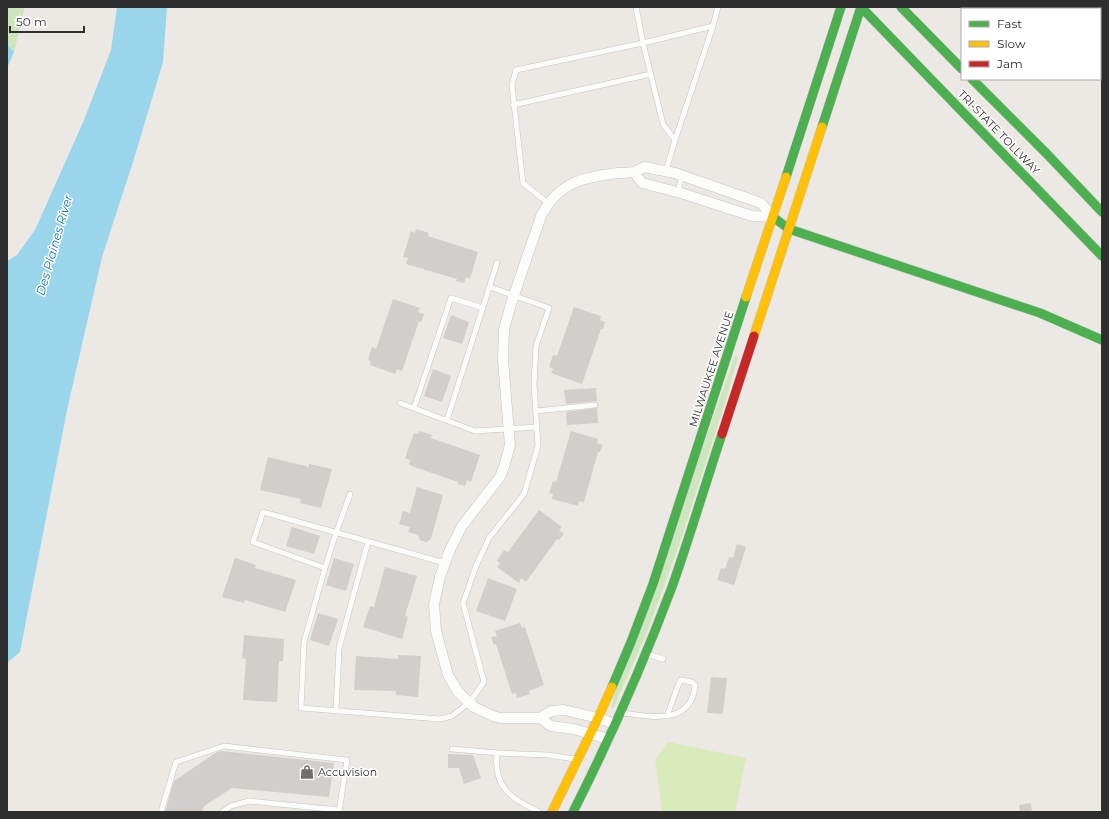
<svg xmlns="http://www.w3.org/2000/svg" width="1109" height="819" font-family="Montserrat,sans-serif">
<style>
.green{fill:#cee6be}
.pitch{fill:#d9eabb}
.water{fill:#99d6ec}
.building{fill:#d1cecb}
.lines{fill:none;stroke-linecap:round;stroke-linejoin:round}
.lane-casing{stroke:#c5c4c5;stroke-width:6}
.street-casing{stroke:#c5c4c5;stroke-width:11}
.fast-casing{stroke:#c6c5c4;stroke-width:10}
.slow-casing{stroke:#c6c5c4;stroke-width:10}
.jam-casing{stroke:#c6c5c4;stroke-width:10}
.lane{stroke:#fcfcfb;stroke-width:5}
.street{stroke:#fcfcfb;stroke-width:10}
.fast{stroke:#4caf50;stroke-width:9}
.slow{stroke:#ffc107;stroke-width:9}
.jam{stroke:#c62828;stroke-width:9}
.labels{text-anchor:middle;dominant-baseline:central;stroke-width:3;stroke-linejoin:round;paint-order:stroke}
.street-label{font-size:11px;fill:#2e2e2e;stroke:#fff}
.poi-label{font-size:11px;fill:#2e2e2e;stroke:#fff;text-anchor:start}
.water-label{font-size:12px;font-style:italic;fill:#0d6fa3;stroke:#fff}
</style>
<rect width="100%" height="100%" fill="#ece8e4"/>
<!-- green -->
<path class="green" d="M7 7H25L14 52 7 44Z
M735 356 738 357 725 403 678 548 647 632 613 709 611 708 614 697Z"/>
<!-- pitch -->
<path class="pitch" d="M668 742 746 758 735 812H662L655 760Z"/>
<!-- water -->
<path class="water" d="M117 7H167L163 62 133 162 102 257 67 410 20 652 7 663V261L17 255 35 230 84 120 111 50Z
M7 44 14 52 7 68Z"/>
<!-- building -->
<path class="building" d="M416 229 429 233 428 236 478 252 470 279 466 277 464 283 456 281 457 279 406 264 408 258 403 257 411 231 415 233Z
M393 299 420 308 418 312 424 314 421 322 419 321 402 371 397 369 395 374 370 365 371 361 368 360 372 347 376 349Z
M574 307 601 316 600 320 605 322 603 329H601L582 384 551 373 553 369 549 367 553 355 557 356Z
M451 315 469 322 462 344 443 338Z
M433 369 451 376 442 402 424 396Z
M596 388 597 401 566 404 564 390Z
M597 408 598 423 567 425 566 412Z
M420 431 432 435 431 438 480 455 471 482 467 480 465 486 458 484V482L409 465 410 460 405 458 414 433 418 434Z
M571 431 598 439 597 443 603 445 600 452H598L584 502 579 501 578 506 552 499 553 494 549 493 553 481 556 482Z
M268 457 309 467V464L332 469 321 508 300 503 301 499 260 490Z
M417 487 443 495 431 539 426 542 420 540 418 535 408 532 410 527 399 524 403 511 410 513Z
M539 510 562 527 559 530 564 534 559 540 557 539 526 582 521 578 519 583 497 567 500 563 497 561 504 550 508 552Z
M292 527 320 536 314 554 286 546Z
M737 544 746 547 734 585 717 580 721 568 725 569 729 557 733 558Z
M235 558 256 565 255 568 296 580 285 612 245 600 244 603 222 597Z
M334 558 354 564 346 591 326 585Z
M385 567 417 576 405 616 408 617 402 639 363 627 370 606 374 607Z
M488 578 517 589 505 621 476 611Z
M318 613 338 619 329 646 310 640Z
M520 623 522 628 525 627 544 685 529 691 530 694 517 698 516 693 512 694 496 644 494 645 491 637 497 636 495 631Z
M244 635 284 639 283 661H279L277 702 243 700 246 659 242 658Z
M398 655 421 656 418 697 396 695V691L354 690 356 656 398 659Z
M711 677 727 678 723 714 707 713Z
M222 751 334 763 329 797 232 788 204 806 202 812H165L174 781 217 752Z
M448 754 473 755 481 778 464 784 459 768H448Z
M1031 803 1032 812H1020L1019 805Z"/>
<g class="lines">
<defs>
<path id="lane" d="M513 105 651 74
M675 140 663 124 643 43 713 26
M666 171 675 140 713 26 718 7
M678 192 682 175
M549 204 523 183 512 85 516 70 643 43 636 7
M400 403 475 431 537 427
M414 408 451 298 483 308
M536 411 595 405
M447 420 497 263
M445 563 263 512 253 542 325 568 304 642 301 708 440 719 452 716 469 703 484 682 463 603 476 566 489 538 524 494 538 446 534 384 536 346 549 308 490 287
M325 568 336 533 350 494
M647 654 663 659
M336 711 339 648 368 542
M624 713C652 717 692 725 695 685L692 682 681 680 679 683 667 716
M452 749 498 753
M161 812 176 762 224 746 347 760 339 812
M222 812 231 806 249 801 339 810
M539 812C519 802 499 793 497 768 497 762 495 757 498 753L548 755 575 759"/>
<path id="street" d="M635 173 642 183 681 193 752 216 773 217
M540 718 551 726 574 729 608 739
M615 724 598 718 564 710 551 711 540 718H500L493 716 474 707 458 692 448 675 436 631 434 604 440 577 449 552 462 526 500 477 504 467 510 445 503 360 504 329 511 304 541 216C559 182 583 177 618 173 631 172 633 174 644 167L675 173 761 203 773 217"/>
<path id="fast" d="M861 7 1102 256
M901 7 962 69
M1100 7 1102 12
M972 79 1046 153 1102 212
M822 127 861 7
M786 177 841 7
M773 217 789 229 1040 313 1102 340
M612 687 631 642 653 584 746 297
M573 812C610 739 643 664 672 587 690 536 705 485 722 434"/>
<path id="slow" d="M746 297 786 177
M754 336 822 127
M552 812 598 718 612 687"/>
<path id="jam" d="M722 434 754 336"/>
</defs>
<!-- lane casing -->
<use href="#lane" class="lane-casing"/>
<!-- street casing -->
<use href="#street" class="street-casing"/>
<!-- fast casing -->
<use href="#fast" class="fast-casing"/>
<!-- slow casing -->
<use href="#slow" class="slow-casing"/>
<!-- jam casing -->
<use href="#jam" class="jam-casing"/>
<!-- lane -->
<use href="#lane" class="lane"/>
<!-- street -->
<use href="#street" class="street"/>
<!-- fast -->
<use href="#fast" class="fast"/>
<!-- slow -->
<use href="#slow" class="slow"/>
<!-- jam -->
<use href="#jam" class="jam"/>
</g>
<!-- icons -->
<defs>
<symbol id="shop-bare" viewBox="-9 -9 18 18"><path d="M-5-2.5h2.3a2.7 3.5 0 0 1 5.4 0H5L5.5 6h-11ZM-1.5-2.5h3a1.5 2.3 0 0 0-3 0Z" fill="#706f6e" stroke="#fff" stroke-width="2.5" paint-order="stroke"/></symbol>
</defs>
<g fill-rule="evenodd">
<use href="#shop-bare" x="297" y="762" width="20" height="20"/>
</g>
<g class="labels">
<!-- street labels -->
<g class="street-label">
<text transform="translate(999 132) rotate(46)">TRI-STATE TOLLWAY</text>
<text transform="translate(711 369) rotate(-72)">MILWAUKEE AVENUE</text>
</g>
<!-- poi labels -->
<g class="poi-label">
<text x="318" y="772">Accuvision</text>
</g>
<!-- water labels -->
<g class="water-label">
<text transform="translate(54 245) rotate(-74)">Des Plaines River</text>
</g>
</g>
<!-- border -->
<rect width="1109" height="819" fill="none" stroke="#2e2e2e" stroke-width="16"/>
<!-- legend -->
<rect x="961" y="8" width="140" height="72" fill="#ffffff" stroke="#ababab"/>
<rect x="969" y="21" width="20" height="6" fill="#4caf50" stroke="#ababab"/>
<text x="997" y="28" font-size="12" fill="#2e2e2e">Fast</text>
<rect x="969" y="41" width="20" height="6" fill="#ffc107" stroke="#ababab"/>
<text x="997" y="48" font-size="12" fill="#2e2e2e">Slow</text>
<rect x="969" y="61" width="20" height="6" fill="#c62828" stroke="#ababab"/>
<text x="997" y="68" font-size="12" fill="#2e2e2e">Jam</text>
<!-- scale -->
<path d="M10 26v6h74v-6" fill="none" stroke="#2e2e2e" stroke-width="2"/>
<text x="16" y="26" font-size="12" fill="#2e2e2e" stroke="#ffffff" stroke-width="3" paint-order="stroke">50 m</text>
</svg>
